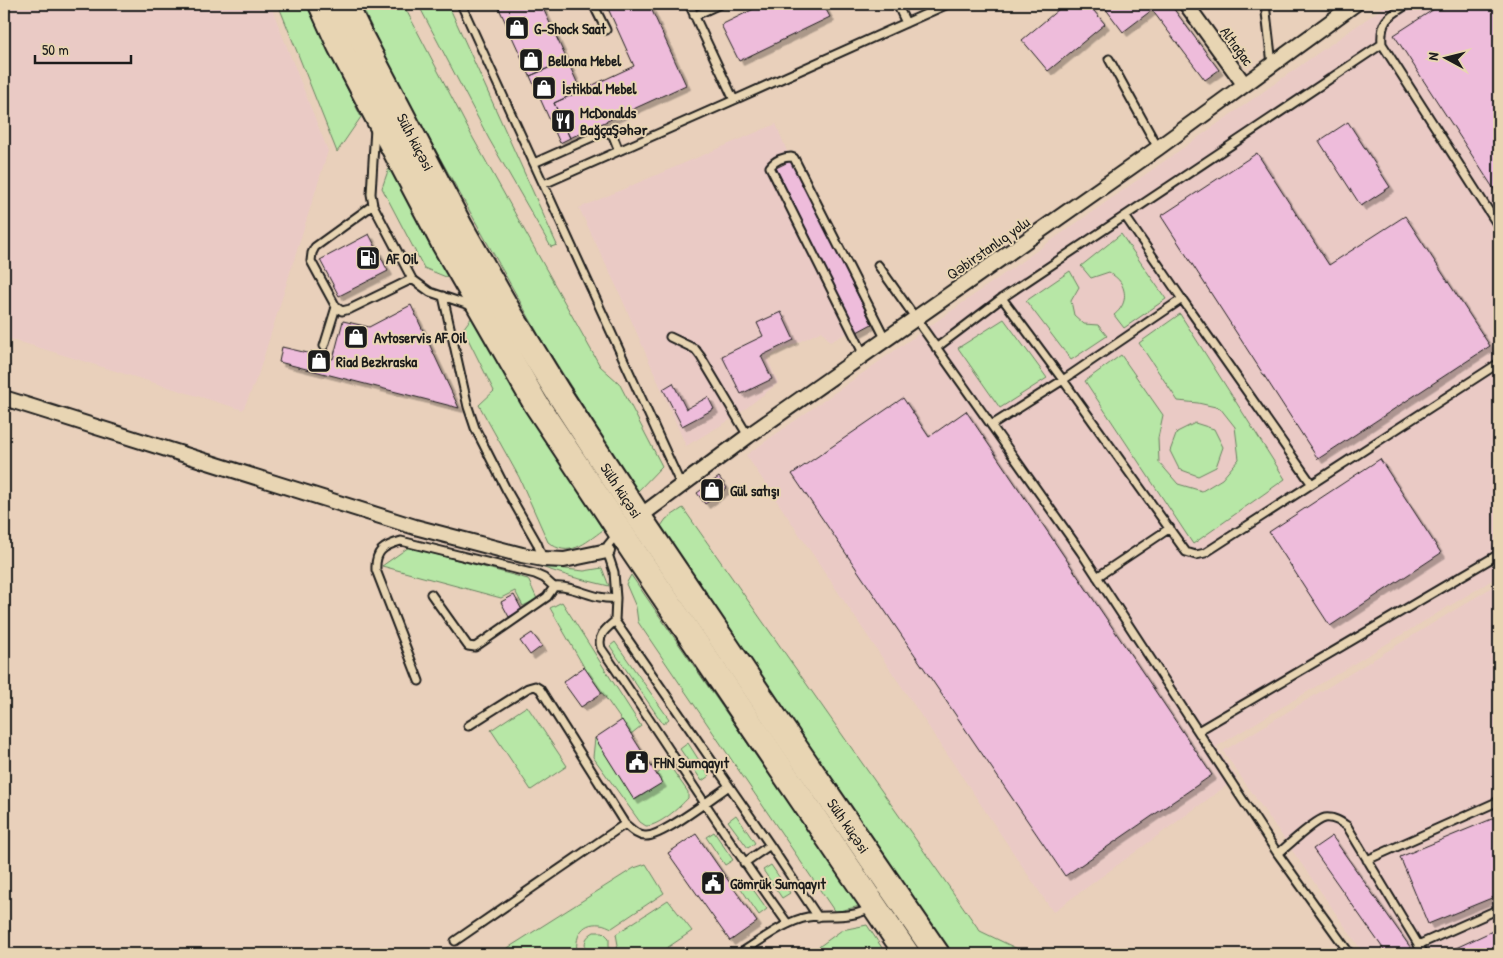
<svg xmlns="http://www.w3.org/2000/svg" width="1503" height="958" font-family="'Patrick Hand',sans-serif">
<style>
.built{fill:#eacac5}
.green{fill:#b7e7a6;stroke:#6a8261}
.building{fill:#eebcdb;stroke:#1c1c1c;filter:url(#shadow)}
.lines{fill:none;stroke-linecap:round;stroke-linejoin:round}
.service-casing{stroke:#1c1c1c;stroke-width:11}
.minor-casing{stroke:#1c1c1c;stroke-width:18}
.trunk-casing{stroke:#1c1c1c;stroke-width:28}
.service{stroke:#e8d5b3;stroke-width:7}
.minor{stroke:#e8d5b3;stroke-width:14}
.trunk{stroke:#e8d5b3;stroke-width:24}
.labels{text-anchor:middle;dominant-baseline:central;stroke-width:4;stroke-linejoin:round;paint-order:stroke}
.poi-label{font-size:15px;font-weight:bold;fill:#1c1c1c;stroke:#e8d5b3;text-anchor:start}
.street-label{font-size:15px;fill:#1c1c1c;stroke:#e8d5b3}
</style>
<defs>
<filter id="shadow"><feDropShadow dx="4.5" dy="4.5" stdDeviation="0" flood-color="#0004"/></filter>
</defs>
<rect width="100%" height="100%" fill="#e9d0bb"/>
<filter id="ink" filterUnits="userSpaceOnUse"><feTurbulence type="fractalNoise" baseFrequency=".02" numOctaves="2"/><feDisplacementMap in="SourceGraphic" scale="10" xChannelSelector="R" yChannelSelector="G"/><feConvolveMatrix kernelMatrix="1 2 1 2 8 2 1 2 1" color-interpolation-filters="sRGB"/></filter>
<g filter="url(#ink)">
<!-- built -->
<path class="built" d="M4 4H270L328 151 258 375 243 410 4 337Z
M1388 4H1499V576L1216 747 1237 778 1053 912 746 455Z
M776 124 788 154 765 166 847 333 830 342 822 331 767 357 778 383 735 417 686 446 619 292 579 208Z
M1499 583V954H1364L1223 751Z"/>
<!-- green -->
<path class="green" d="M278 4H306L361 117 337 152Z
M361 4H403L473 138 600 366 619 383 662 466 637 492 541 339 392 72Z
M418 4H448L557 245 551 247 489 139Z
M391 162 451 279 424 268 382 188Z
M1121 234 1166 299 1124 328 1114 315C1124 307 1128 296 1121 283 1119 279 1113 275 1109 272L1091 278 1081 266Z
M1070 271 1079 287 1071 301 1074 315 1084 324 1098 325 1107 336 1071 360 1026 301Z
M1180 314 1285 479 1193 544 1085 381 1121 355 1163 415 1158 438 1159 462 1178 484 1202 491 1222 479 1239 459 1235 427 1220 408 1198 403 1178 401 1139 343Z
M472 317 603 530C585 543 569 559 548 542L519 477 479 405 494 391 463 329Z
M1004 319 1047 378 1000 408 958 348Z
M1195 423 1214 429 1223 447 1216 467 1198 476 1179 469 1170 451 1177 432Z
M683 508 980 931 1028 954H952L659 529 666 519Z
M409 547 528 579 537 599 523 606 515 591 501 598 382 566Z
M538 566 584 571 602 568 609 586 572 577Z
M631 575 860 906 835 912 638 622 636 607 626 584Z
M562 602 641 726 631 734 584 667 550 608Z
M615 642 669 719 663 724 610 646Z
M527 706 567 766 531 790 491 730Z
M595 738 635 800 661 783 657 775 667 762 688 792V798C680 807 659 826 646 826L640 822 593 757Z
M688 743 709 776 702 781 680 749Z
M736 815 755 843 748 848 728 821Z
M714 832 733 860 725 865 706 837Z
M646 864 664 893 612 928C609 927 604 924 600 924 580 922 575 938 577 954H505L503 951 634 868Z
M771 865 790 893 782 898 763 870Z
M747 881 767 909 759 915 740 887Z
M668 900 692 931 658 954H615L618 945 616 934Z
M867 925 886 954H809L842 930Z
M594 932H603L609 938V948L605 954H589L586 952C584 942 585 937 594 932Z"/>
<!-- building -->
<path class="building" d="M497 4H541L567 60 530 76Z
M606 4H649L686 85 570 138 554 103 634 66Z
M764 4H823L830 17 739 61 721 25Z
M1065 4H1088L1105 24 1048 71 1022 40Z
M1102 4H1170L1219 70 1205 80 1152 10 1123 32Z
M1442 4H1499V197L1394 35Z
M567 60 581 91 554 103 570 138 560 143 530 76Z
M1348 122 1390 187 1361 206 1319 141Z
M1257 153 1329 265 1405 216 1490 346 1318 459 1161 216Z
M792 160 872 324 857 332 776 168Z
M369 234 388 271 339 296 320 260Z
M411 305 459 408 279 362 282 347 333 359 343 321 369 327Z
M781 312 794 340 761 356 772 379 741 394 722 356 763 336 757 323Z
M673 383 686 409 708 397 714 409 682 426 663 389Z
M903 398 929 437 966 411 1212 775 1065 876 792 474Z
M1380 459 1441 553 1330 626 1269 532Z
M719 477 727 488 705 504 697 493Z
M514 595 522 610 509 617 501 602Z
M532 633 542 646 530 655 520 641Z
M584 667 602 693 581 707 563 682Z
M622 720 662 783 634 800 595 738Z
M1499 816V895L1428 924 1400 857Z
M696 834 757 922 730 941 668 853Z
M1332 836 1415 954H1387L1313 849Z
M1499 928V954H1443Z"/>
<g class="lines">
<defs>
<path id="service" d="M461 4 681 485
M593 4 606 30
M897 4 906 23
M1265 4 1272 64
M1408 4C1389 16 1380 20 1382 44L1499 227
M694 16 720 4
M1109 59 1158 148
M734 100 948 4
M375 128 371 194 373 205 412 279 430 292 472 306
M534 163 606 131 613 136 619 151
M544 184 734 100 689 4
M373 205 315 247 312 253 311 261 336 307 342 311 350 309 412 279
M878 265 1081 552 1278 854 1350 954
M443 296 468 407 475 428 506 489 537 543 543 559
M1002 298 1063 380 1186 552 1196 555 1205 553 1499 363
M1182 299 1311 483
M670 337 695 349 701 357 748 436
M324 346 336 307
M936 348 1002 298 1382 44
M864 355 770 167C775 160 784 157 791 157L794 158 886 340
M992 425 1063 380 1182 299 1125 216
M618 533 608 545 607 551 614 572 616 598 615 621 770 845 818 917
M1097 577 1170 528
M431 594 468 646 475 647 547 597 554 587C575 585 595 601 616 598
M615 621C606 629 597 635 601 648 664 740 723 834 788 924
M419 681 376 570C375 551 383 546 401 541L535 574 544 578 554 587
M468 726 528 688 535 686 540 689 625 824C631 829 637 836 645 836 661 838 714 796 729 786
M1198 731 1499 554
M1278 854C1287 846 1315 820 1325 818 1334 817 1341 822 1347 826L1424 954
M1367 860 1499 801
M744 863 770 845
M455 941 625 824
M1418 945 1499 909
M739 954C759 942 785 921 808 917 831 914 850 920 872 907"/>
<path id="minor" d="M1186 4 1244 84
M4 398 415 527 522 555 543 559 564 560 607 551
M639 517 748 436 1158 148 1355 4"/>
<g id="trunk">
<path d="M321 4 340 46 443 242 536 404 634 552 907 954"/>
<path id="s1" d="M345 4 361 37 461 228 510 314 557 391 639 517 790 740 937 954"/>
</g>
</defs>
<!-- service casing -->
<use href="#service" class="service-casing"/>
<!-- minor casing -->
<use href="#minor" class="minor-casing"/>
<!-- trunk casing -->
<use href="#trunk" class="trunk-casing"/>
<!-- service -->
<use href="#service" class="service"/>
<!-- minor -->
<use href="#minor" class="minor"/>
<!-- trunk -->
<use href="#trunk" class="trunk"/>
</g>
</g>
<!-- icons -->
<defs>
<symbol id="shop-square" viewBox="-11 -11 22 22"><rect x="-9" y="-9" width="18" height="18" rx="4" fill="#1c1c1c" stroke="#e8d5b3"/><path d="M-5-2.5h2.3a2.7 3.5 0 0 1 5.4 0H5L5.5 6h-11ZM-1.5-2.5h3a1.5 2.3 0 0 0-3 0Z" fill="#fff"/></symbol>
<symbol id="restaurant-square" viewBox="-11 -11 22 22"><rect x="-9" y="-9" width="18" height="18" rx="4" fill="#1c1c1c" stroke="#e8d5b3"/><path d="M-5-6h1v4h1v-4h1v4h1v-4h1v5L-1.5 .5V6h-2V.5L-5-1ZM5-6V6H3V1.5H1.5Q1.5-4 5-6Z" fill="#fff"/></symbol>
<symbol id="fuel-square" viewBox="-11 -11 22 22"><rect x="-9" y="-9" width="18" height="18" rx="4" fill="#1c1c1c" stroke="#e8d5b3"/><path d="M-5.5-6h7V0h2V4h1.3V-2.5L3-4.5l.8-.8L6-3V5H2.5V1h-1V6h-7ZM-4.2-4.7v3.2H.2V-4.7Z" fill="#fff"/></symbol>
<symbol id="civic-square" viewBox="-11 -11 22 22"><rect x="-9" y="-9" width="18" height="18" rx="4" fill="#1c1c1c" stroke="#e8d5b3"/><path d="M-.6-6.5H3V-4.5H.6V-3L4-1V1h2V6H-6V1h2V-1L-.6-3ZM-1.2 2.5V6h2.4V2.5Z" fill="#fff"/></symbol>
</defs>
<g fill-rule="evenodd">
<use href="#shop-square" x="503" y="14" width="28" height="28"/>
<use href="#shop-square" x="517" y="46" width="28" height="28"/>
<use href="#shop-square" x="530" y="74" width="28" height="28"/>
<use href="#restaurant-square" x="549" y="107" width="28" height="28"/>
<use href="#fuel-square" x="354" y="244" width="28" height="28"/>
<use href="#shop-square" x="342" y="323" width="28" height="28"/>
<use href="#shop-square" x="305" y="347" width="28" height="28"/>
<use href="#shop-square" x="698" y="476" width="28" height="28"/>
<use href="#civic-square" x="623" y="748" width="28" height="28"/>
<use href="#civic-square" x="699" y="869" width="28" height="28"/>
</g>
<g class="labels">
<!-- poi labels -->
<g class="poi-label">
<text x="534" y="28">G-Shock Saat</text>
<text x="548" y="60">Bellona Mebel</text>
<text x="562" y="88">İstikbal Mebel</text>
<text x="580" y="112">McDonalds<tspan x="580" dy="17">BağçaŞəhər</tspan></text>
<text x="386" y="258">AF Oil</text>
<text x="374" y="337">Avtoservis AF Oil</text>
<text x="336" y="361">Riad Bezkraska</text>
<text x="730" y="490">Gül satışı</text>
<text x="654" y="762">FHN Sumqayıt</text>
<text x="730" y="883">Gömrük Sumqayıt</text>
</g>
<!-- street labels -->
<g class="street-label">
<text transform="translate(1237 46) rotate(54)">Altıağac</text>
<text stroke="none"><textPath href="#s1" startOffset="155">Sülh küçəsi</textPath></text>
<text transform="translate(988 248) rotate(-35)">Qəbirstanlıq yolu</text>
<text stroke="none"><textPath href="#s1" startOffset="560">Sülh küçəsi</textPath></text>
<text stroke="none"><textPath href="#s1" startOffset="965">Sülh küçəsi</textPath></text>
</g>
</g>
<!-- margin -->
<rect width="1503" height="958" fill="none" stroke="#e8d5b3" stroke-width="20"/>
<rect x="10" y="10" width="1483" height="938" fill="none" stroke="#1c1c1c" stroke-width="2" filter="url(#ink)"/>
<!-- north arrow -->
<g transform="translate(1446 58) rotate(277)" stroke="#e8d5b3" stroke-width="4" paint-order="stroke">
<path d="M0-4L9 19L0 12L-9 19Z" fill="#1c1c1c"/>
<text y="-8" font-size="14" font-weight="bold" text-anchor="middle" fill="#1c1c1c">N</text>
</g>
<!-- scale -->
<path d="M35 55v8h96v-8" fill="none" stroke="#1c1c1c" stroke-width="2.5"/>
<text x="42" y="55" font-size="15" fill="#1c1c1c" stroke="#e8d5b3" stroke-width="4" paint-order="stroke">50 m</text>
</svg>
